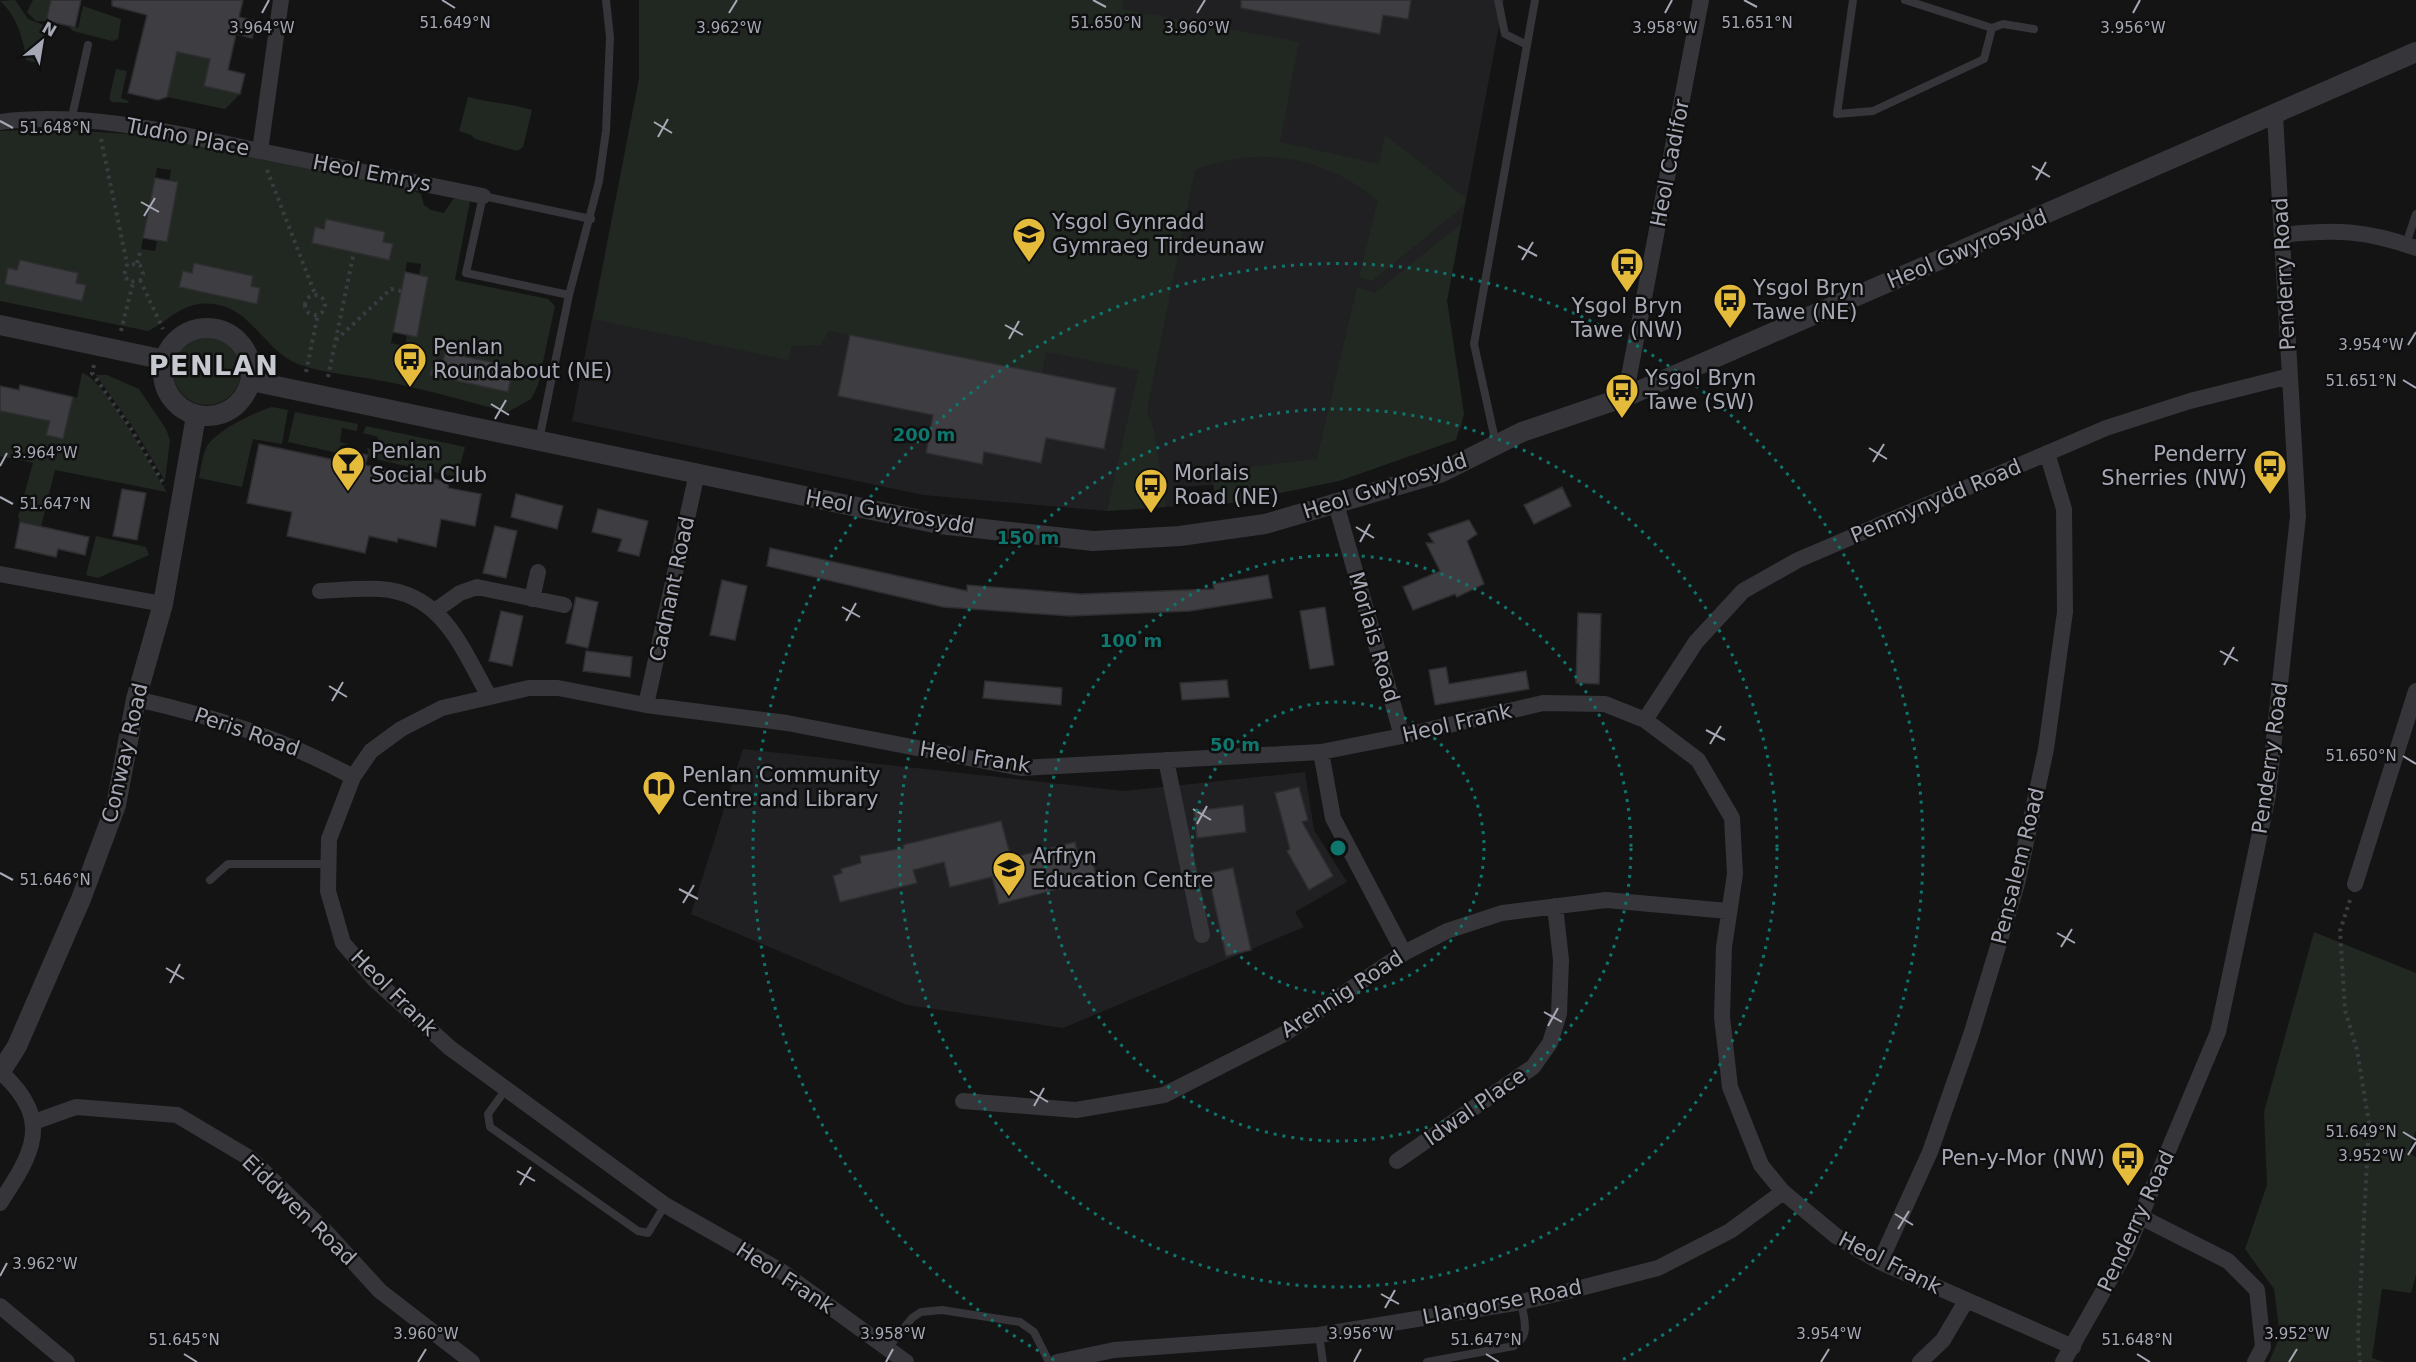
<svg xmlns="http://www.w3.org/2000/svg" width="2416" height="1362" font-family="'DejaVu Sans',sans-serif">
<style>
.built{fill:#202022}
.green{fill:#202821;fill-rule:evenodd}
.building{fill:#3e3e42;stroke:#2e2e31;stroke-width:1.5}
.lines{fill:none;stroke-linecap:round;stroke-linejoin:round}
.path{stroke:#3b3c41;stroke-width:4;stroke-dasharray:3 4.5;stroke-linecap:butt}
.service{stroke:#35353a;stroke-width:8}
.minor{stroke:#35353a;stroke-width:16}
.tertiary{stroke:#35353a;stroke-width:20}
.ticks{fill:none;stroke:#a6a9b5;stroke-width:2}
.ring{fill:none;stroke:#0f766e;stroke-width:3;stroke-dasharray:3 6}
.labels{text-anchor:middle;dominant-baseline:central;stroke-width:5;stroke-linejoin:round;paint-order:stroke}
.street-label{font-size:21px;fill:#a6a9b5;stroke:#0f0f10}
.poi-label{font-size:21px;fill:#a6a9b5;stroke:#0f0f10;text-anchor:start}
.district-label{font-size:27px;font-weight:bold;letter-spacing:1.5px;fill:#c7c9d1;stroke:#0f0f10}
.ticks-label{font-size:15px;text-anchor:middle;fill:#a6a9b5;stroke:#0f0f10;stroke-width:5;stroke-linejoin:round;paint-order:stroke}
.centre{fill:#0f766e;stroke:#0f0f10;stroke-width:3}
.ring-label{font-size:18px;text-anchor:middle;font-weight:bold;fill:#0f766e;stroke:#0f0f10;stroke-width:5;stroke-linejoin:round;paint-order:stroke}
</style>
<rect width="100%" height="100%" fill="#141415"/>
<!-- built -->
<path class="built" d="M639 0H1504L1447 301 1464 414 1461 428 1339 481 1220 505 1215 498 1214 485 1176 487 1179 506 1107 511 923 495 572 421 639 79Z
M743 749 1124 791 1305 772 1314 830 1347 882 1295 912 1304 927 1063 1028 907 1005 691 914Z"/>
<!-- green -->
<path class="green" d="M15 0 28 19 46 26 48 29 39 64 26 60C24 39 16 15 0 1Z
M33 0H62L46 21H36L27 12Z
M639 0H1118L1123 1 1122 9 1299 42 1280 142 1379 164 1385 135 1466 198 1465 205 1372 281 1359 277 1378 200C1321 156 1264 145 1195 170L1147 411 1154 430 1166 507 1107 511 1139 370 1046 352 1042 373 829 331 821 345 792 346 788 360 593 319 639 79Z
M83 6 121 19 118 39 112 41 73 31 68 26 78 28Z
M182 26 193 55 210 59 204 86 240 94 225 109 167 97Z
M116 69 127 71 121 98 129 101 128 103 112 102 109 99Z
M468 97C490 103 509 103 532 110L523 147 517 151 475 139 471 135 459 131Z
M51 129 128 134 195 145 412 190 421 194 424 205 431 210 444 213 453 199 462 198 470 201 455 280 548 299 555 306 538 385 531 399 508 412C468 402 428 390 388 382 359 376 325 374 298 364 267 352 255 316 223 306 187 296 175 317 148 331L0 301V131ZM157 168 171 170 169 181 178 183 167 242 157 241 155 251 141 249ZM315 227 385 232 383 242 392 244 389 260 312 243ZM20 260 78 273 76 283 86 285 82 301 17 270ZM407 262 421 264 419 275 428 277 417 336 407 335 405 346 391 343ZM194 263 253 276 251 286 260 288 257 303 180 287 183 271 192 273ZM445 352 504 365 502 374 511 377 508 392 431 375 434 360 443 361Z
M1461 224 1447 301 1464 414 1456 440 1339 481 1220 505 1215 498 1212 471 1317 459 1357 287 1375 293Z
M173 371a34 34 0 1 1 68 0a34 34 0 1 1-68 0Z
M82 373C104 378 153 470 167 492L55 470 41 527 20 522 18 517 33 463 0 456V411L50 421 47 435 73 397 77 398Z
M107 375 139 389 166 429 170 440 165 481 135 430 96 375Z
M272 407 288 410 282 444 253 439 242 487 199 478C201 469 202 455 207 446 217 430 255 412 272 407Z
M295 412 358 424 357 431 342 428 340 442 348 444 340 446 338 453 288 442Z
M366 426 465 447 457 477 370 458 367 448 375 450 378 437 363 433Z
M96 536 146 547 149 555 98 578 86 575Z
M2314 932 2416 973V1131L2408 1153 2416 1157V1275L2411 1293 2382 1289 2372 1358 2384 1362H2269L2280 1336 2274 1289 2245 1249 2267 1185 2264 1112Z"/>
<!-- building -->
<path class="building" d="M51 0H81L75 27 46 21Z
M112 0H243L239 17 256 21 252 38 236 34 228 70 245 74 240 94 204 86 210 59 177 52 167 97 158 100 128 93 147 15 112 6Z
M1241 0H1411L1408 19 1383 15 1380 34 1241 8Z
M155 178 178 182 167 242 143 238Z
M326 219 385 232 383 242 393 244 389 260 312 243 315 227 324 229Z
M20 260 78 273 76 283 86 285 82 301 5 284 8 268 17 270Z
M194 263 253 276 251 286 260 288 257 304 179 287 183 271 192 273Z
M405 272 428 277 417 337 393 332Z
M850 335 1116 388 1104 449 1046 438 1041 463 984 452 982 464 926 453 933 415 838 396Z
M445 352 504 365 502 374 511 377 508 392 430 375 434 359 443 361Z
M20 385 73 397 63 439 46 435 50 421 0 411V386L19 390Z
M259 444 340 461 342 450 368 455 365 465 449 482 448 488 481 494 475 526 441 519 436 547 398 538 397 542 369 536 365 553 287 536 292 512 247 503Z
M1562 487 1571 506 1534 524 1524 505Z
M122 489 146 493 137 540 113 536Z
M516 494 563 506 557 529 511 517Z
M598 509 648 521 639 556 618 551 622 539 592 532Z
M1469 520 1477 534 1467 541 1484 584 1457 597 1455 594 1413 610 1403 587 1440 571 1426 543H1434L1428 534Z
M20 522 89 537 85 555 58 549 56 557 15 548Z
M495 526 517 531 506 578 483 573Z
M770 548 967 591V585L1081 594 1214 589 1213 584 1268 575 1272 598 1190 611 1070 616 943 607 767 566Z
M722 580 747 586 735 640 710 635Z
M576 597 598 602 588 648 566 643Z
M1325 607 1334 665 1310 669 1300 611Z
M501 611 523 616 512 666 489 661Z
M1578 613 1601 614 1599 684 1576 683Z
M586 651 632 657 630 677 583 671Z
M1446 667 1449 684 1526 671 1529 689 1435 705 1429 670Z
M1227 680 1229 697 1182 700 1180 683Z
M985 681 1062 688 1061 705 983 698Z
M1299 787 1308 820 1302 822 1333 876 1309 890 1287 851 1290 849 1275 793Z
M1243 805 1246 832 1197 838 1194 811Z
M1001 821 1011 858 1075 842 1077 852 1081 851 1083 858 1091 856 1097 879 999 904 992 877 950 887 944 862 913 870 917 883 840 902 833 876 842 873 841 869 861 863 860 856 904 848 903 845Z
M1233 868 1251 950 1226 956 1208 873Z"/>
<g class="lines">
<!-- path -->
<path class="path" d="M101 139 127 264 124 276 130 282 140 280 143 274 140 265 127 264
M267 170 315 294
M137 263 141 249
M140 280 163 329
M305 305a10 10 0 1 1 20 0a10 10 0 1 1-20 0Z
M121 331 133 283
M336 340 391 289 401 291
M94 365 92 373 130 427 165 486
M306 372 318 314
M328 377 354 252
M2350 900 2340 931 2345 1010 2357 1050 2369 1123 2358 1336 2360 1362"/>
<!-- service -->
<path class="service" d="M1498 0 1505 34 1527 45
M1853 0 1837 114 1873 111 1984 59 1992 28
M1905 0 1992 28 2003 24 2034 29
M71 121 88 45
M2406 244 2416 214
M569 295 466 273 483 196 591 219
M539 440 569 295 599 181 606 131 610 37 606 0
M1496 444 1474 344 1535 0
M210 880 228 864H329
M506 1089 488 1114 490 1127 638 1231 648 1233 665 1205
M1319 1335 1323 1362
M888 1348 912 1318 921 1312 942 1310 1020 1322 1034 1332 1049 1362
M1427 1362 1514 1346C1531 1335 1524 1319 1521 1302"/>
<!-- minor -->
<path class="minor" d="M0 122C86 111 176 133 260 151L281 0
M260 151 483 196
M2282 235C2334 229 2366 230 2416 248
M1625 397 1701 0
M1336 504 1402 736
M0 574 163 604
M320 591C340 590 360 588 380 589 443 593 462 649 489 696
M532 599 538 572
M436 610 460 593 477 587 564 605
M136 699C213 716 284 739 353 777
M646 705 697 473
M1645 720 1696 642 1743 591 1798 560 2106 428 2190 401 2290 376
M1321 752 1333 818 1404 953
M1166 760 1202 935
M2355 884 2416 691
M963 1101 1076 1110 1164 1095 1284 1034 1404 953 1447 931 1502 913 1606 900 1728 911
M34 1122 76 1107 177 1115 251 1159 326 1232 380 1291 472 1362
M1397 1161 1533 1067 1550 1043 1559 1014 1561 960 1555 906
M0 1203C33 1153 53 1121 2 1073
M2141 1217 2228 1261 2257 1290 2263 1347 2255 1362
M1880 1262 1930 1152 1971 1035 2017 884 2046 749 2065 612 2064 509 2047 453
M0 1306 67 1362
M906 1362 781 1271 665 1205 450 1048 374 979 343 943 328 891 329 839 353 777 371 751 401 729 442 708 529 688H558L646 705 787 723 1021 768 1321 752 1402 736 1543 703 1605 704 1645 720 1698 760 1732 818 1735 874 1724 947 1722 1017 1730 1087 1761 1165 1783 1192 1836 1236 1880 1262 2073 1347
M1057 1362 1114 1350 1319 1335 1521 1302 1569 1291 1658 1268 1730 1231 1783 1192
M1920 1362 1943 1340 1966 1301
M2063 1362 2126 1251 2218 1032 2268 795 2298 516 2275 116"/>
<!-- tertiary -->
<path class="tertiary" d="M0 325 165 360
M163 372a44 44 0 1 1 88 0a44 44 0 1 1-88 0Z
M252 381 939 524 1093 541 1180 536 1265 524 1440 473 1522 432 1625 397 2416 52
M0 1073 17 1046 81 899 116 805 136 699 163 604 196 416"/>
</g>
<!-- ticks -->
<path class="ticks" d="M442 0 455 8M1093 0 1106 7M1744 0 1757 7M262 13 269 0M729 13 737 0M1197 13 1205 0M1665 13 1672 0M2133 13 2140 0M0 121 13 128M654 122 672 133M658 137 668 119M2032 166 2050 177M2036 180 2046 162M141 202 159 212M144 216 155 198M1518 246 1537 256M1522 260 1533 242M1005 325 1023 335M1009 339 1019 321M2408 345 2416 332M2403 380 2416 388M491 404 509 415M495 419 506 400M1869 448 1887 459M1873 462 1884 444M0 466 7 453M0 497 13 504M1356 527 1374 538M1360 542 1370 524M842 607 860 617M846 621 856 603M2220 651 2238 661M2224 665 2234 647M329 686 347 697M332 701 343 682M1706 730 1725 740M1710 744 1721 726M2403 756 2416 764M1193 809 1211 820M1197 824 1207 806M0 873 13 880M679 889 698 899M683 903 694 885M2057 933 2075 943M2061 947 2072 929M166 968 184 979M170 983 180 964M1544 1012 1562 1022M1548 1026 1558 1008M1030 1091 1048 1102M1034 1106 1044 1088M2403 1132 2416 1140M2408 1155 2416 1142M517 1171 535 1181M520 1185 531 1167M1895 1214 1913 1225M1898 1229 1909 1211M0 1276 7 1263M1381 1294 1399 1304M1385 1308 1395 1290M184 1354 197 1362M1486 1354 1499 1362M2137 1354 2150 1362M418 1362 426 1349M886 1362 893 1349M1354 1362 1361 1349M1821 1362 1829 1349M2289 1362 2297 1349"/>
<!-- distance rings -->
<g class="ring">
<circle cx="1338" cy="848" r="146"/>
<circle cx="1338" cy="848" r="293"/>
<circle cx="1338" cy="848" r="439"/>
<path d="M1054 1360A585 585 0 1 1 1622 1360"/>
</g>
<!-- icons -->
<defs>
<symbol id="school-pin" viewBox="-11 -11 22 30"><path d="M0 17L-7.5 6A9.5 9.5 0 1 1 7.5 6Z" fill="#e5bb3c" stroke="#0f0f10"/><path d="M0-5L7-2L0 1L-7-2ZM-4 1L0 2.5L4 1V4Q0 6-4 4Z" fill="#111"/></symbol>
<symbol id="bus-pin" viewBox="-11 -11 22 30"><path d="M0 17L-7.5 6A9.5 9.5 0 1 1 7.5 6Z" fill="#e5bb3c" stroke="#0f0f10"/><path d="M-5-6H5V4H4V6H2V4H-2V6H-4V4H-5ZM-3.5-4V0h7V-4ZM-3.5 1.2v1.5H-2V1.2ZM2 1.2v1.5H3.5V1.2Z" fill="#111"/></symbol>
<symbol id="bar-pin" viewBox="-11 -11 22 30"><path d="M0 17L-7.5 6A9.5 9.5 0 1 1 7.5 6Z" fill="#e5bb3c" stroke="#0f0f10"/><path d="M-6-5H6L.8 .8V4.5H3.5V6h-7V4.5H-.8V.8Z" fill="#111"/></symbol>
<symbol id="library-pin" viewBox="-11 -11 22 30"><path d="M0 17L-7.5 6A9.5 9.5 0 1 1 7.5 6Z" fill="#e5bb3c" stroke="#0f0f10"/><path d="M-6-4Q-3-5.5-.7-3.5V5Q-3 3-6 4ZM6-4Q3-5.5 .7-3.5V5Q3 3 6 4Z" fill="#111"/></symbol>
</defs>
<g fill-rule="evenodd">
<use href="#school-pin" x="1010" y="215" width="38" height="52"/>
<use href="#bus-pin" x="1608" y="245" width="38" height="52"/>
<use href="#bus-pin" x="1711" y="281" width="38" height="52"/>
<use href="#bus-pin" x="391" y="340" width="38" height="52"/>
<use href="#bus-pin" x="1603" y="371" width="38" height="52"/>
<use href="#bar-pin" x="329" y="444" width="38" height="52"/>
<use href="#bus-pin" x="2251" y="447" width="38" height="52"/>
<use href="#bus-pin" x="1132" y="466" width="38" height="52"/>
<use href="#library-pin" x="640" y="768" width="38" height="52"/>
<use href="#school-pin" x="990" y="849" width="38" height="52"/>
<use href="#bus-pin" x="2109" y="1139" width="38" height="52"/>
</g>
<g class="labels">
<!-- street labels -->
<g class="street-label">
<text transform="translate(188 137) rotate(11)">Tudno Place</text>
<text transform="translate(1670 163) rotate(-79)">Heol Cadifor</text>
<text transform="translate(372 173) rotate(11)">Heol Emrys</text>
<text transform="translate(1967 249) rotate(-23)">Heol Gwyrosydd</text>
<text transform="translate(2284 274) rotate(-93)">Penderry Road</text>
<text transform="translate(1385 486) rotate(-18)">Heol Gwyrosydd</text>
<text transform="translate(1936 501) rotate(-23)">Penmynydd Road</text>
<text transform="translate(890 512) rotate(10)">Heol Gwyrosydd</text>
<text transform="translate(672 589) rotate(-78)">Cadnant Road</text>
<text transform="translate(1374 637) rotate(74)">Morlais Road</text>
<text transform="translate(1457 723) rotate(-13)">Heol Frank</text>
<text transform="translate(247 732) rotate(19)">Peris Road</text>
<text transform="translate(125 753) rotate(-77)">Conway Road</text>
<text transform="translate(975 757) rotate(9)">Heol Frank</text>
<text transform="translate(2270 758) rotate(-82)">Penderry Road</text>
<text transform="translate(2018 866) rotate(-76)">Pensalem Road</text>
<text transform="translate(394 993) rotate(45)">Heol Frank</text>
<text transform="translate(1342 994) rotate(-33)">Arennig Road</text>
<text transform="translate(1475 1107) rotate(-35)">Idwal Place</text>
<text transform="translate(299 1210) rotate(44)">Eiddwen Road</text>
<text transform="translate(2136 1221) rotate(-65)">Penderry Road</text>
<text transform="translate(1890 1263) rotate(27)">Heol Frank</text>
<text transform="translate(785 1278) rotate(33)">Heol Frank</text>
<text transform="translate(1502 1302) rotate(-11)">Llangorse Road</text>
</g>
<!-- poi labels -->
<g class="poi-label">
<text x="1052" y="222">Ysgol Gynradd<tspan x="1052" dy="24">Gymraeg Tirdeunaw</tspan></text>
<text x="1753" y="288">Ysgol Bryn<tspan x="1753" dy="24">Tawe (NE)</tspan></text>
<text x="1627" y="306" text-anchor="middle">Ysgol Bryn<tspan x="1627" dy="24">Tawe (NW)</tspan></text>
<text x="433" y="347">Penlan<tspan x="433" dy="24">Roundabout (NE)</tspan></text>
<text x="1645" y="378">Ysgol Bryn<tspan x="1645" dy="24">Tawe (SW)</tspan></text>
<text x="371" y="451">Penlan<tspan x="371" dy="24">Social Club</tspan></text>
<text x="2247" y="454" text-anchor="end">Penderry<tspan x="2247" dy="24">Sherries (NW)</tspan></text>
<text x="1174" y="473">Morlais<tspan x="1174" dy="24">Road (NE)</tspan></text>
<text x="682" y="775">Penlan Community<tspan x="682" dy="24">Centre and Library</tspan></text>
<text x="1032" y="856">Arfryn<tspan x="1032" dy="24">Education Centre</tspan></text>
<text x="2105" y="1158" text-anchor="end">Pen-y-Mor (NW)</text>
</g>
<!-- district labels -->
<g class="district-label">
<text x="214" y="365">PENLAN</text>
</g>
</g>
<g class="ticks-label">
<text x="455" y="28">51.649°N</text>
<text x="1106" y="28">51.650°N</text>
<text x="1757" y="28">51.651°N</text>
<text x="262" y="33">3.964°W</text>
<text x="729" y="33">3.962°W</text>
<text x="1197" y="33">3.960°W</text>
<text x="1665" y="33">3.958°W</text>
<text x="2133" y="33">3.956°W</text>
<text x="55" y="133">51.648°N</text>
<text x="2371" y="350">3.954°W</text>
<text x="2361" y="386">51.651°N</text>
<text x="45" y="458">3.964°W</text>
<text x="55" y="509">51.647°N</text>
<text x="2361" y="761">51.650°N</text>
<text x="55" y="885">51.646°N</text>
<text x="2361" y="1137">51.649°N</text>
<text x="2371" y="1161">3.952°W</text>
<text x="45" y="1269">3.962°W</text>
<text x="426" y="1339">3.960°W</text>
<text x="893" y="1339">3.958°W</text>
<text x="1361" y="1339">3.956°W</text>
<text x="1829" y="1339">3.954°W</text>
<text x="2297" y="1339">3.952°W</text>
<text x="184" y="1345">51.645°N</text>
<text x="1486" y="1345">51.647°N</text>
<text x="2137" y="1345">51.648°N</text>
</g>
<circle cx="1338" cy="848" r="9" class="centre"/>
<g class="ring-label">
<text x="924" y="441">200 m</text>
<text x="1028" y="544">150 m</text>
<text x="1131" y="647">100 m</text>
<text x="1235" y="751">50 m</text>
</g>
<!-- north arrow -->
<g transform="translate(42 42) rotate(30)" stroke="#0f0f10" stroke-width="4.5" paint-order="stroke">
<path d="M0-4.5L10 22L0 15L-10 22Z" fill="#a6a9b5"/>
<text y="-9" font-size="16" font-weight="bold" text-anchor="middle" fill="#a6a9b5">N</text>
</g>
</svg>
